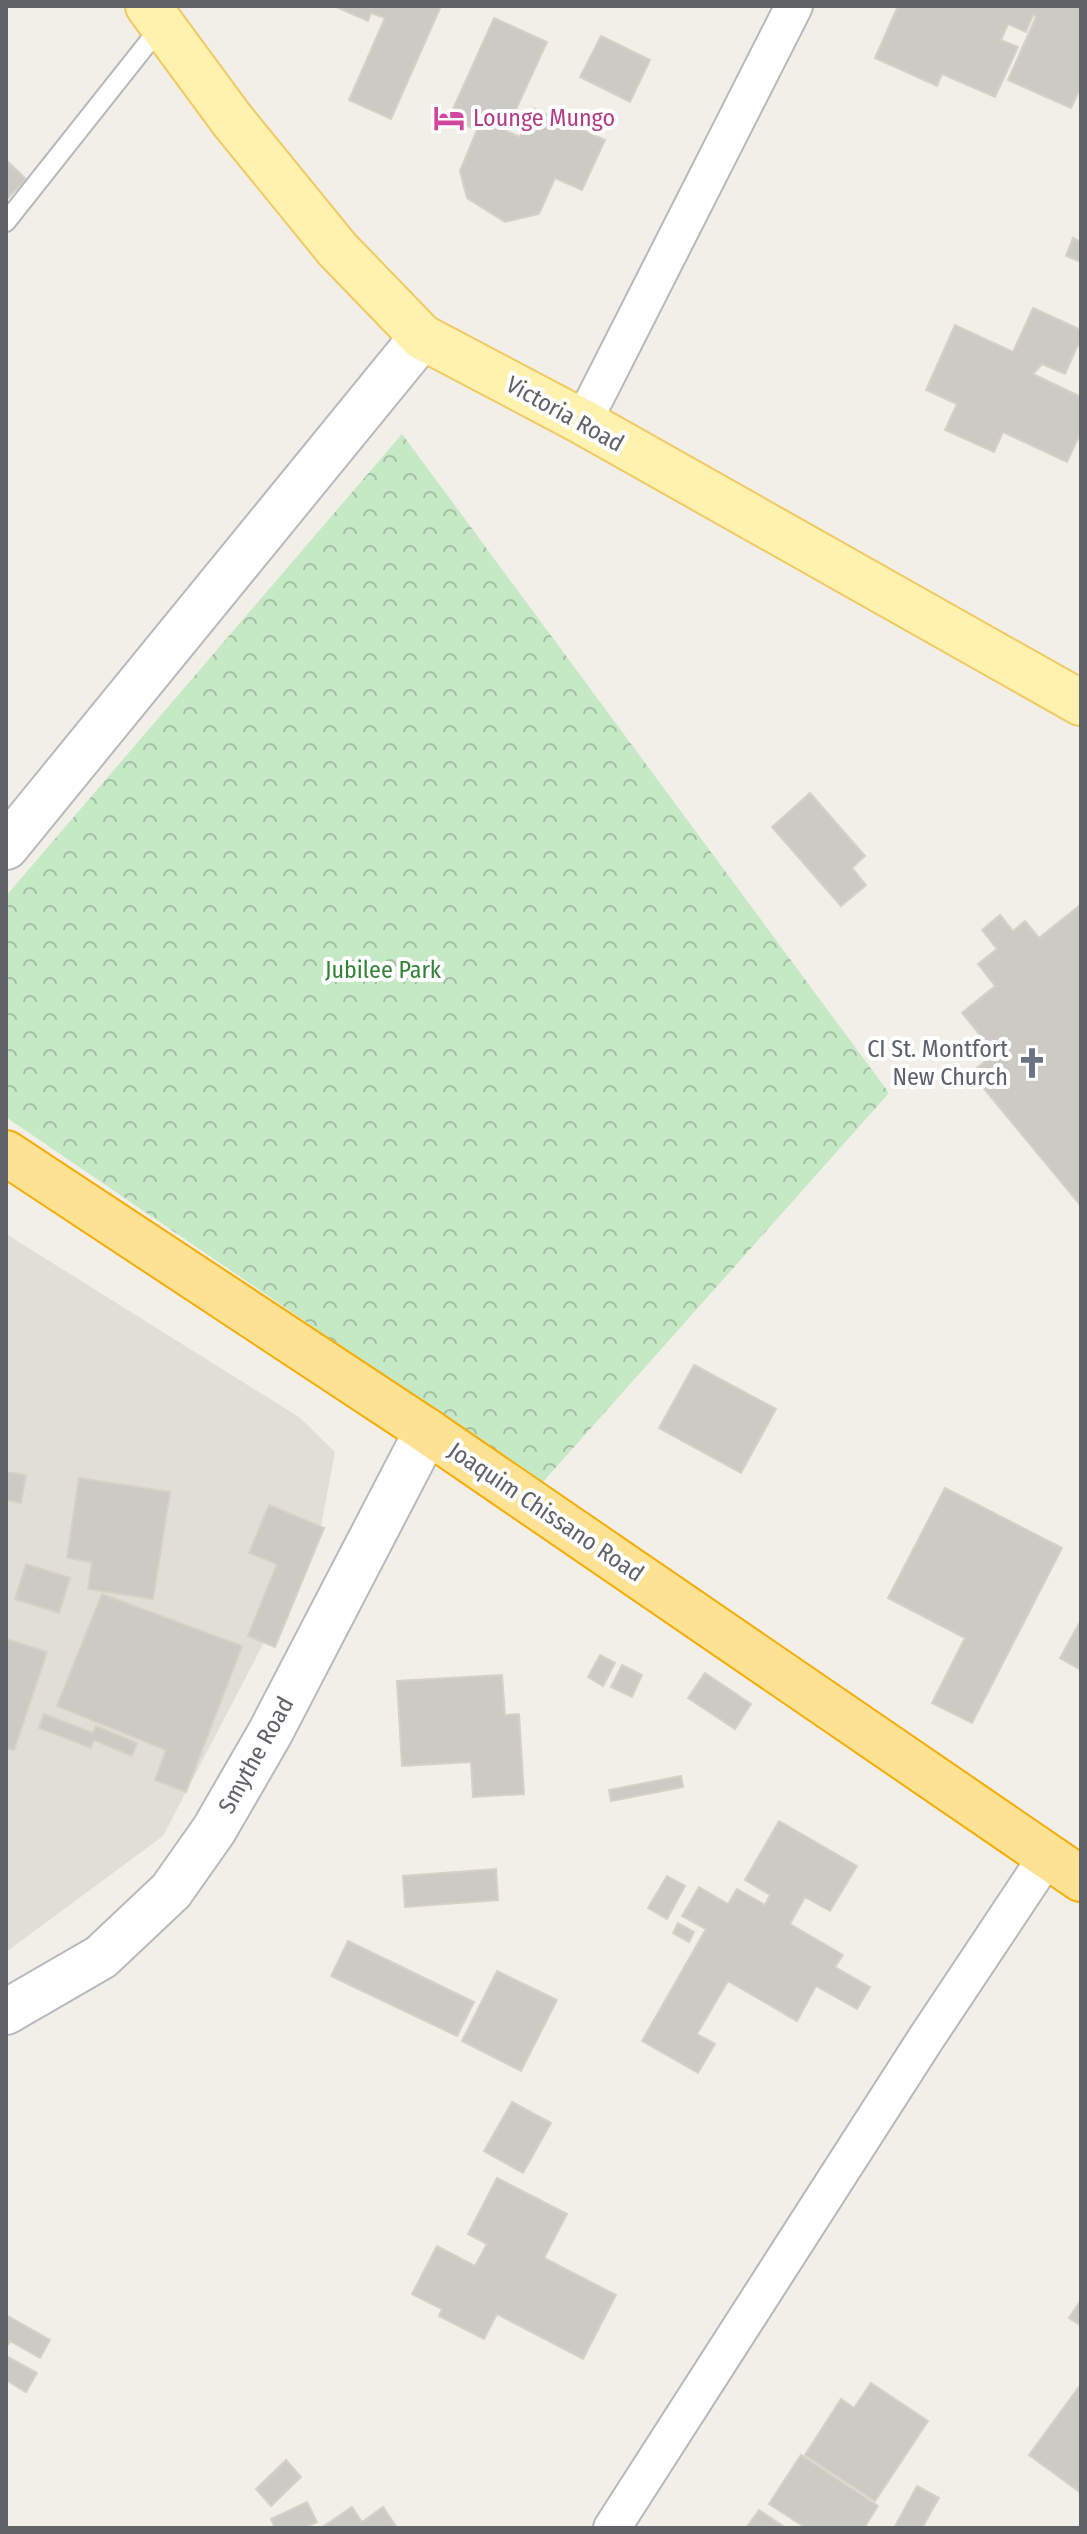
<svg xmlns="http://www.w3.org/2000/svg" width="1087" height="2534" font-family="'Fira Sans Condensed',sans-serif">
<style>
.education{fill:#e1ded6}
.forest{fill:url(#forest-crowns)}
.building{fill:#cccac5;stroke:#d6d1c6;stroke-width:2}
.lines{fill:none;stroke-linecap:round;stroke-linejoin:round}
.lane-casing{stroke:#b5b8bc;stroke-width:22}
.street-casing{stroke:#b5b8bc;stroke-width:40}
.secondary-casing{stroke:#b6babf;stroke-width:48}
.primary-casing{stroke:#f2c960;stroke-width:48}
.highway-casing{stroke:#f9ab00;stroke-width:48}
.lane{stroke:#fff;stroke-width:18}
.street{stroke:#fff;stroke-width:36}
.secondary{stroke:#fff;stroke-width:44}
.primary{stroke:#fff2af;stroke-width:44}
.highway{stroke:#fde293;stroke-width:44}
.labels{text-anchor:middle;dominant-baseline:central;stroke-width:8;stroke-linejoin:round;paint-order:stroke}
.hotel-label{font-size:24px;fill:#b23c85;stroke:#fff;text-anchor:start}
.street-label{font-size:24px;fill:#5f6368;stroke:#fff}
.park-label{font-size:24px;fill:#348238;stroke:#fff}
.worship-label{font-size:24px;fill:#5b616d;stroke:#fff;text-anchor:end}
</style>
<defs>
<pattern id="forest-crowns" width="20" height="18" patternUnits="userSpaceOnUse" patternTransform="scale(2)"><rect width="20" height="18" fill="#c5e8c5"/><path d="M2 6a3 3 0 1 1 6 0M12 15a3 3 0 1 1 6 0" fill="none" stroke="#a3c0a4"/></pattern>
</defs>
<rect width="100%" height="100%" fill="#f1efe8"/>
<!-- education -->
<path class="education" d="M6 1234 299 1417 335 1452 319 1537 163 1836 6 1952Z"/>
<!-- forest -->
<path class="forest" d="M402 434 889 1093 542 1483 6 1117V896Z"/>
<!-- building -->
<path class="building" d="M334 6H441L391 119 349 100 385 18 371 13 368 21Z
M898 6H1081V87L1071 108 1008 80 1036 17 1033 15 1026 32 1008 24 1001 40 1018 47 995 97 942 74 937 86 875 58Z
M494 18 547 42 506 131 520 137 533 108 605 140 582 190 555 178 539 214 505 222 467 198 460 171 477 130 449 118Z
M601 36 650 60 630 102 580 77Z
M6 160 26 179 6 200Z
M1073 238 1081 242V262L1066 256Z
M1033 308 1081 330V338L1065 374 1042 364 1033 374 1081 397V432L1067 462 1003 432 994 452 945 430 957 404 926 390 955 325 1013 352Z
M810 793 865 856 852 868 866 885 841 906 772 827Z
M1080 905 1081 906V1206L971 1073 995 1053 962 1013 995 986 978 964 997 949 982 930 1000 915 1013 931 1025 921 1039 938Z
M694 1365 776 1409 741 1473 659 1428Z
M6 1472 26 1475 21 1503 6 1500Z
M79 1478 170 1492 153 1599 88 1589 92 1562 67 1558Z
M945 1488 1062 1548 972 1723 932 1703 965 1638 888 1598Z
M269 1505 324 1528 275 1647 248 1636 277 1564 249 1553Z
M26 1564 70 1578 59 1613 15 1599Z
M102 1594 242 1646 186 1792 155 1780 166 1750 57 1706Z
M1081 1620V1670L1060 1658Z
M6 1639 47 1652 14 1750 6 1748Z
M600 1655 615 1663 603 1686 588 1677Z
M622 1665 642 1675 632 1697 611 1687Z
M705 1673 751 1704 735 1729 688 1698Z
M502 1675 505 1715 519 1714 524 1794 473 1797 471 1762 402 1766 397 1681Z
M44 1714 93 1733 96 1726 137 1743 132 1756 94 1740 91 1748 39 1728Z
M681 1776 683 1787 611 1801 609 1790Z
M779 1821 857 1866 830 1911 805 1897 790 1924 843 1955 835 1967 870 1987 857 2009 816 1986 797 2021 728 1981 697 2034 715 2044 698 2073 642 2041 706 1929 682 1916 699 1887 728 1904 737 1889 765 1905 770 1895 745 1880Z
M496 1869 498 1900 405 1907 403 1876Z
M667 1876 685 1886 667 1919 648 1908Z
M678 1923 694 1932 689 1942 673 1933Z
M348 1941 474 2002 457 2036 331 1976Z
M497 1971 557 2000 521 2071 462 2041Z
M512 2102 551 2123 523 2173 484 2151Z
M497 2178 567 2214 544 2258 616 2295 583 2359 497 2314 484 2339 439 2316 442 2309 412 2294 437 2246 475 2266 487 2244 468 2234Z
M1081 2300V2326L1069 2318Z
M6 2315 50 2340 40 2358 10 2341 6 2348Z
M6 2356 37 2373 26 2392 6 2380Z
M871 2383 928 2421 875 2501 805 2455 841 2399 854 2408Z
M1081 2384V2493L1029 2455Z
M801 2455 878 2506 864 2528H806L769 2504Z
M286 2460 301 2477 271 2506 256 2489Z
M917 2486 939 2498 922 2528H894Z
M307 2502 317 2522 304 2528H275L271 2519Z
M352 2507 362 2522 383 2507 397 2528H321Z
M759 2510 786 2528H746Z"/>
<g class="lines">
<defs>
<path id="lane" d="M6 222 162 25"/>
<path id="street" d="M583 422 794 6
M612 2528 925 2040 1048 1855"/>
<path id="secondary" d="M6 847 422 337
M6 2012 101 1957 171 1891 214 1830 270 1733 427 1431"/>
<path id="primary" d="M148 6 232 120 337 249 422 337 583 422 1081 703"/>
<path id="highway" d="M6 1153 427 1431 1081 1879"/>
</defs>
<!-- lane casing -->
<use href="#lane" class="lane-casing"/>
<!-- street casing -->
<use href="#street" class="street-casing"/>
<!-- secondary casing -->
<use href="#secondary" class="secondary-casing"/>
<!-- primary casing -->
<use href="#primary" class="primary-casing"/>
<!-- highway casing -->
<use href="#highway" class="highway-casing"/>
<!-- lane -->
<use href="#lane" class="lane"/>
<!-- street -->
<use href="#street" class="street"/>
<!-- secondary -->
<use href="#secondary" class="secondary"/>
<!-- primary -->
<use href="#primary" class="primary"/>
<!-- highway -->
<use href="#highway" class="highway"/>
</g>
<!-- icons -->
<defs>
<symbol id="hotel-bare" viewBox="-9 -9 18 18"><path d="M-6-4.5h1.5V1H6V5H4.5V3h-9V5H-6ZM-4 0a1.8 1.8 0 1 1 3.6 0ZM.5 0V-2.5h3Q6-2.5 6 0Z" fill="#d1479c" stroke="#fff" stroke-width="2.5" paint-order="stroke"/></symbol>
<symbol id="church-bare" viewBox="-9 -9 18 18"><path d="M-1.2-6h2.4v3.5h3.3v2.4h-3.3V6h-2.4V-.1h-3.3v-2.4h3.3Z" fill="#6b7280" stroke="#fff" stroke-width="2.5" paint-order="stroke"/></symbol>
</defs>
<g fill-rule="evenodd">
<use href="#hotel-bare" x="427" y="96" width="44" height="44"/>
<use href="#church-bare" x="1010" y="1041" width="44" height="44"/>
</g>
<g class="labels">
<!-- hotel labels -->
<g class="hotel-label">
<text x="473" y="118">Lounge Mungo</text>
</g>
<!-- street labels -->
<g class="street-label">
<text transform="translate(565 414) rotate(29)">Victoria Road</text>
<text transform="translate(546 1512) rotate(34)">Joaquim Chissano Road</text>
<text transform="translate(256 1755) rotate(-61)">Smythe Road</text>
</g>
<!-- park labels -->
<g class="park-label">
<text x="383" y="970">Jubilee Park</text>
</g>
<!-- worship labels -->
<g class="worship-label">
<text x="1008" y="1049">CI St. Montfort<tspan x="1008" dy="28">New Church</tspan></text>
</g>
</g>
<!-- border -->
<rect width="1087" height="2534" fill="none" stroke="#5f6368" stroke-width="16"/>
</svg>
